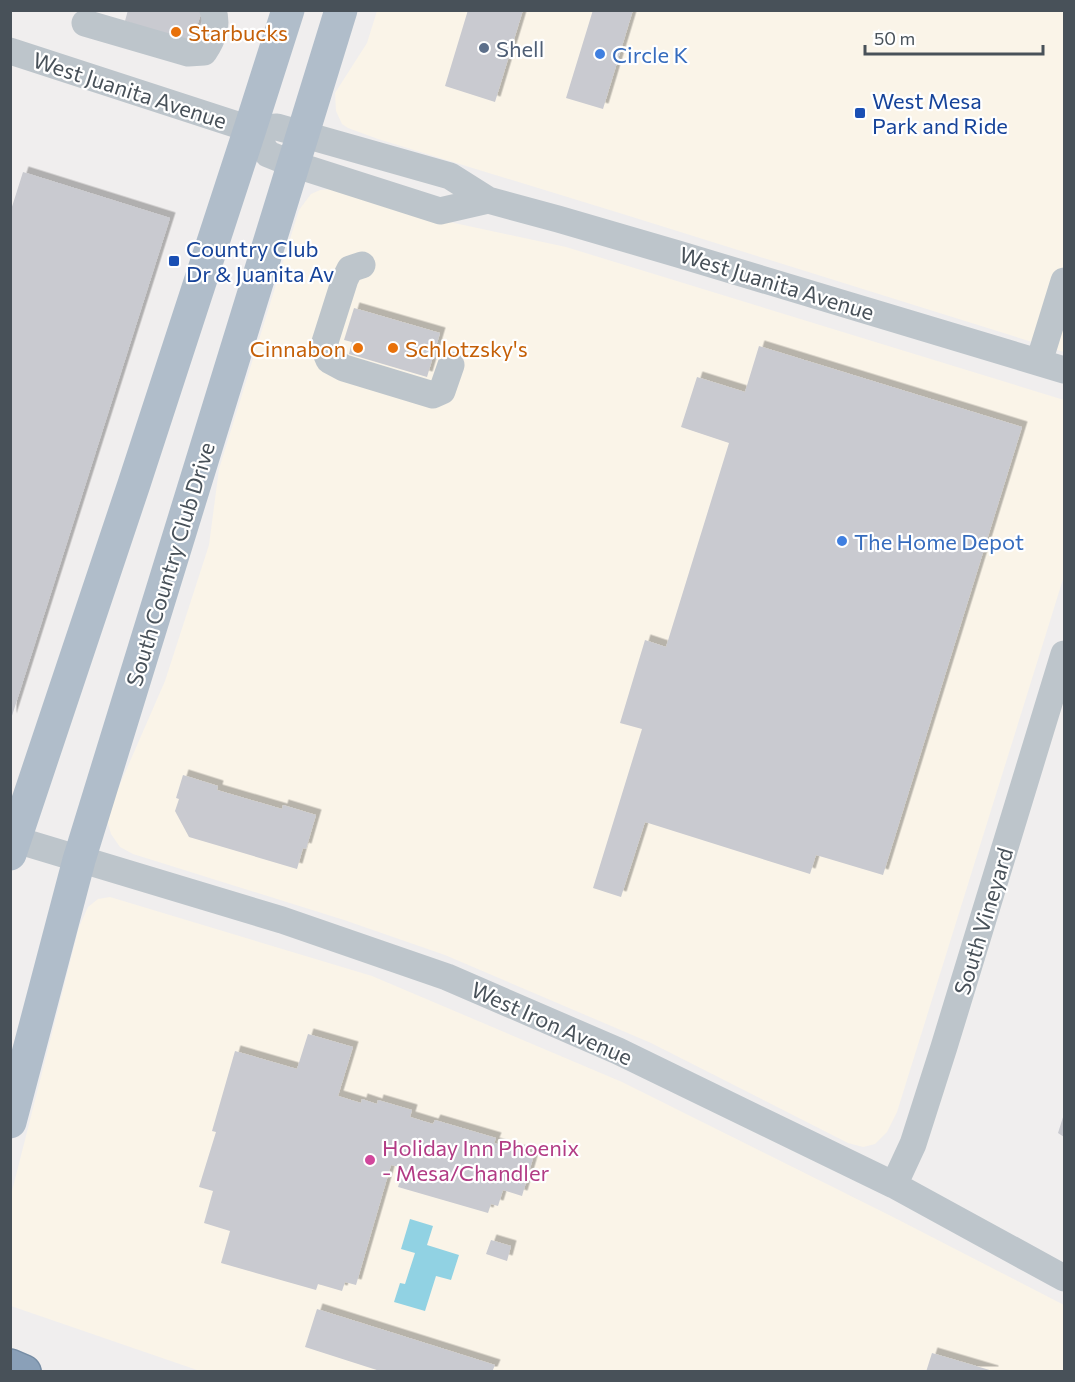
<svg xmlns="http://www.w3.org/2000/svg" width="1075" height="1382" font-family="Commissioner,sans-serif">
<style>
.commercial{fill:#faf4e8}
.water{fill:#91d2e3}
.building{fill:#c9cad0;filter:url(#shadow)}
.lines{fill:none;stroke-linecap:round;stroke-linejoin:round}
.highway-casing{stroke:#758ca4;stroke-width:36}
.minor{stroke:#bdc5cb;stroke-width:27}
.major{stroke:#b0bdca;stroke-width:33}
.highway{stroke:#8aa0b8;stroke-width:33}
.food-dot{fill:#e8710a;stroke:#fff;stroke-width:2}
.service-dot{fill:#5c6f8a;stroke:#fff;stroke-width:2}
.shop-dot{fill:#3f7fe0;stroke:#fff;stroke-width:2}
.transit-dot{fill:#1a4fb4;stroke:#fff;stroke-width:2}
.hotel-dot{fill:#d1479c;stroke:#fff;stroke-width:2}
.labels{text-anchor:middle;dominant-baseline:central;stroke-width:4.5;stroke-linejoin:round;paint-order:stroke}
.food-label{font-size:22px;fill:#c56008;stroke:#fff;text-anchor:start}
.service-label{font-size:22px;fill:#4e5e75;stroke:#fff;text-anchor:start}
.shop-label{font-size:22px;fill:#366cbe;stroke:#fff;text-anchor:start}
.street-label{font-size:22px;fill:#485159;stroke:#fff}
.transit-label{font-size:22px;fill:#164399;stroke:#fff;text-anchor:start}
.hotel-label{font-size:22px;fill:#b23c85;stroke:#fff;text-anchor:start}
</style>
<defs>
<filter id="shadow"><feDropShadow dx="5.5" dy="-5.5" stdDeviation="0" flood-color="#0004"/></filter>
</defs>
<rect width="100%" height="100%" fill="#f0eeee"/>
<!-- commercial -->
<path class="commercial" d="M377 11H1064V352L626 215 378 139 348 128 342 124 336 111 335 93 367 43Z
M331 189 431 218 566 247 1064 400V576L897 1112 887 1132 875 1144 863 1147 848 1143 651 1043 445 955 344 920 133 854 120 847 111 834 107 820 111 805 165 681 209 545 219 469 299 210 311 194 320 190Z
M110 897 372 976 622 1082 891 1216 1064 1305V1371H200L11 1306V1195L79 927 88 907 98 899Z"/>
<!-- water -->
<path class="water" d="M410 1219 433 1226 427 1245 459 1255 451 1280 436 1276 425 1311 394 1302 400 1283 405 1284 415 1253 401 1249Z"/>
<!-- building -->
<path class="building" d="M128 10H200L202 11 191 43 125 21Z
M468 10H523L495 102 445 86Z
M593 10H633L603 109 566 98Z
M23 172 170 218 11 719 10 213Z
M354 308 440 333 427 377 349 354 352 342 344 340Z
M759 346 1022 427 883 875 816 855 810 874 645 822 621 897 593 888 642 729 620 723 645 640 666 647 729 443 681 427 697 377 745 392Z
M183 775 218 786 217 790 282 809 283 805 316 815 306 849 303 848 297 869 189 837 175 811 179 799 176 798Z
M308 1034 353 1047 338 1096 361 1103 362 1099 377 1104 378 1100 412 1110 410 1117 433 1124 435 1120 496 1138 494 1143 534 1155 522 1196 503 1190 498 1206 491 1204 488 1213 398 1187 404 1168 391 1165 356 1285 345 1282 342 1291 318 1284 316 1290 221 1263 230 1231 204 1223 213 1191 199 1187 216 1132 212 1131 235 1051 297 1069Z
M1064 1114V1137L1058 1133Z
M491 1240 511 1246 507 1261 486 1254Z
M317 1309 495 1365 492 1372H383L305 1347Z
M932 1353 993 1371V1372H926Z"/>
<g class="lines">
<defs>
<path id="highway" d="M10 1366 24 1372"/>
</defs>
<!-- highway casing -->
<use href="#highway" class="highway-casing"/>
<!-- minor -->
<path class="minor" d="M85 23 188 53 204 52C213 38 218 26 213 10
M10 51 250 129 277 127 450 176 488 200 558 219 678 254 1064 370
M250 129 268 154 293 164 440 211 488 200
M362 265 350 269 345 279 325 342 326 353 329 360 344 368 433 395 442 391 451 365
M1039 362 1064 281
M10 838 282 920 447 977 618 1051 894 1185 1064 1278
M894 1185 913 1144 944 1047 1064 654"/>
<!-- major -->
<path class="major" d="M10 854 134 484 250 129 288 10
M10 1122 79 860 341 10"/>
<!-- highway -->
<use href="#highway" class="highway"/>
</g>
<!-- markers -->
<g class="food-dot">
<circle cx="176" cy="32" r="6"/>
<circle cx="358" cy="348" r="6"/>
<circle cx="393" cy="348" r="6"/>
</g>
<circle class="service-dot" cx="484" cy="48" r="6"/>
<g class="shop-dot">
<circle cx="600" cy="54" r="6"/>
<circle cx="842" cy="541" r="6"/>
</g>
<g class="transit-dot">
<rect x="854" y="107" width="12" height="12" rx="3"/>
<rect x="168" y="255" width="12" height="12" rx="3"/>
</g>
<circle class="hotel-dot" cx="370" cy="1160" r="6"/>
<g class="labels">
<!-- food labels -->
<g class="food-label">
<text x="188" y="32">Starbucks</text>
<text x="346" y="348" text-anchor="end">Cinnabon</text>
<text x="405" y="348">Schlotzsky's</text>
</g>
<!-- service labels -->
<g class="service-label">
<text x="496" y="48">Shell</text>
</g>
<!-- shop labels -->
<g class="shop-label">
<text x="612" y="54">Circle K</text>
<text x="854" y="541">The Home Depot</text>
</g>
<!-- street labels -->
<g class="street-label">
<text transform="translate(130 90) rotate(18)">West Juanita Avenue</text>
<text transform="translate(777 283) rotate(17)">West Juanita Avenue</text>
<text transform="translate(170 564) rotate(-73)">South Country Club Drive</text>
<text transform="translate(983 921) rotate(-73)">South Vineyard</text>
<text transform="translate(552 1023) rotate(24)">West Iron Avenue</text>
</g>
<!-- transit labels -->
<g class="transit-label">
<text x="872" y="100">West Mesa<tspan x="872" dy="25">Park and Ride</tspan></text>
<text x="186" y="248">Country Club<tspan x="186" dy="25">Dr &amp; Juanita Av</tspan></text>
</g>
<!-- hotel labels -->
<g class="hotel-label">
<text x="382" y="1147">Holiday Inn Phoenix<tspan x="382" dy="25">- Mesa/Chandler</tspan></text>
</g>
</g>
<!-- border -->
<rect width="1075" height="1382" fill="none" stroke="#485159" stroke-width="24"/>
<!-- scale -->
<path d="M865 45v9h178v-9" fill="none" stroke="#485159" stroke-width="3"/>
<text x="874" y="45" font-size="18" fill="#485159" stroke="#ffffff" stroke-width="4.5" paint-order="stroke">50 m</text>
</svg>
